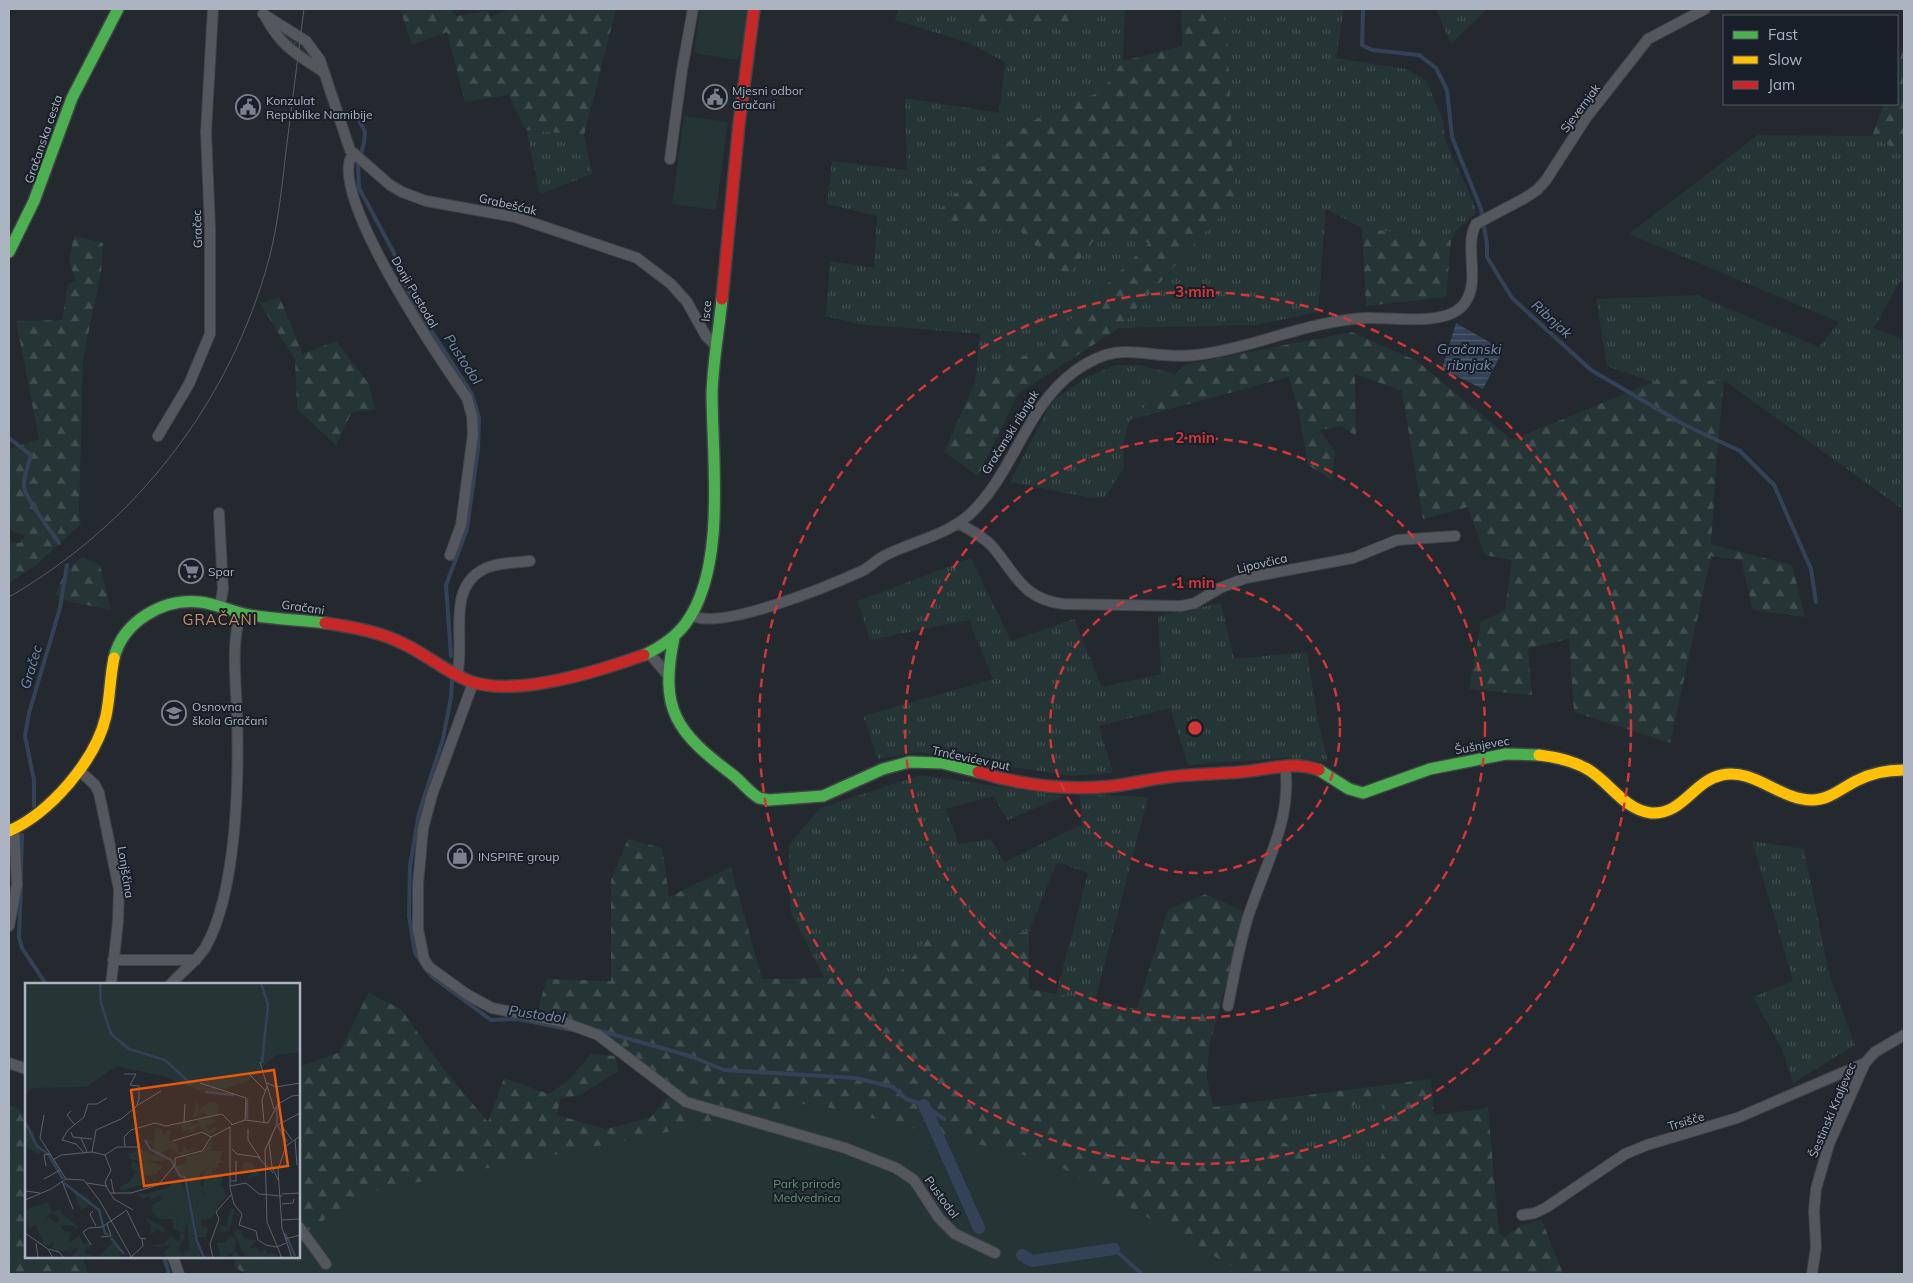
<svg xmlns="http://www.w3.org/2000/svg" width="1913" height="1283" font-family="Mulish,sans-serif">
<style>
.grass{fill:url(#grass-tufts)}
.forest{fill:url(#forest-firs);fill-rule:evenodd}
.green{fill:#253435}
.water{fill:url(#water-rules)}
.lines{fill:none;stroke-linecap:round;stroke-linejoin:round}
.stream{stroke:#344257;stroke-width:4}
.canal{stroke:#344257;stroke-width:12}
.street-casing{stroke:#404348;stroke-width:12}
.fast-casing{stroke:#404348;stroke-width:14}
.slow-casing{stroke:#404348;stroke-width:14}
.jam-casing{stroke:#404348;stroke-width:14}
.street{stroke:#54575d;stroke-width:10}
.fast{stroke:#4caf50;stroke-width:11}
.slow{stroke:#ffc107;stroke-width:11}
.jam{stroke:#c62828;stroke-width:11}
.tram{stroke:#575b61;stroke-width:1}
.ring{fill:none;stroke:#d23637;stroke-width:2.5;stroke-dasharray:9 6}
.labels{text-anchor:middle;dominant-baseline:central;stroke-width:4;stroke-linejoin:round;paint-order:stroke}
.poi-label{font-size:12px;fill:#adb4c1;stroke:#191f28;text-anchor:start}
.street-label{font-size:12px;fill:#adb4c1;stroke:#191f28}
.park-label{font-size:12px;fill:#678f71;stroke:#191f28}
.water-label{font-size:14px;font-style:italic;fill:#778ba8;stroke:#191f28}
.quarter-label{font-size:15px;letter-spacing:1px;fill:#c99060;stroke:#191f28}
.inset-river{fill:none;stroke:#344257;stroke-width:2.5}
.inset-road{fill:none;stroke:#5b6169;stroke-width:1}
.view{fill:#e8590c;fill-opacity:0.15;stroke:#e8590c;stroke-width:2.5}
.inset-edge{fill:none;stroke:#adb4c1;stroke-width:2.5}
.centre{fill:#d23637;stroke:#191f28;stroke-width:2.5}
.ring-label{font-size:15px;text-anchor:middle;font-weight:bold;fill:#d23637;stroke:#191f28;stroke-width:4;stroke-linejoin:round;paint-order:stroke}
</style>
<defs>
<pattern id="grass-tufts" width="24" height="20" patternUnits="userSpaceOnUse" patternTransform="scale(1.25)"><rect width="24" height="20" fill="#253435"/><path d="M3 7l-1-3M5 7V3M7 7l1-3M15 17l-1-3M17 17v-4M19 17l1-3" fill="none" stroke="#424f50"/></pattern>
<pattern id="forest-firs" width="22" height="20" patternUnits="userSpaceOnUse" patternTransform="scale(1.25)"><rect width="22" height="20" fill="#253435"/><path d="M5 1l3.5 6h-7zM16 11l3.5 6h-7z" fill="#424f50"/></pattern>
<pattern id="water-rules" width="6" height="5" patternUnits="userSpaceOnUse" patternTransform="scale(1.25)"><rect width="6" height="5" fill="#344257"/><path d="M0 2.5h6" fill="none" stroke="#4f5b6d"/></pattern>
</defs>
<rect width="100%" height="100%" fill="#24292f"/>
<!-- grass -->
<path class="grass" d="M899 9H978L972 27 1080 23 1086 9H1125L1123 61 1103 91 1028 123 932 218 1018 229 1067 276 1098 235 1149 243 1044 346 975 382 980 334 857 324 826 316 830 261 874 268 877 216 827 204 832 161 907 170 905 98 999 113 1005 62 969 43 895 20Z
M1223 9H1344L1336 58 1406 69 1426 80 1444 123V138L1475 206V214L1456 231 1451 240 1362 228 1326 209 1318 312 1256 325 1119 328 1234 200 1228 48Z
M1436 9H1487L1451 44Z
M280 31 302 43 315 62 289 46Z
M526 130 584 135 592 174 540 194Z
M1758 135 1872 136 1904 154V283L1900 281 1874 328 1904 340V510L1725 381 1652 382 1607 366 1596 299 1697 295 1819 347 1839 322 1629 234Z
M1116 365H1139L1175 374 1133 419 1130 420 1123 443 1124 468 1105 497 1091 498 1010 482 1052 401 1087 377Z
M971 558 1011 641 1074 619 1102 687 1161 674 1158 616 1221 603 1234 659 1307 652 1318 721 1328 762 1284 758 1188 765 1170 708 1099 726 1113 773 1070 776 919 752 878 759 863 716 993 679 969 620 870 640 858 601Z
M921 775 1064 796 1008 820 993 796 946 809 959 844 991 839 1004 862 1081 825 1080 794 1148 797 1095 1001 1056 994 1088 873 1057 862 1029 932 929 937 896 977 824 978 790 911 789 845 820 808Z
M1752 841 1804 849 1829 974 1855 1045 1793 1083 1782 1049 1753 997 1793 981Z
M1381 1099 1390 1122 1379 1165H1324L1276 1139 1275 1122Z"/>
<!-- forest -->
<path class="forest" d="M400 9H453L452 11 457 16 487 11 491 16 511 9H616L584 135 526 130 509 95 465 102 447 32 412 45Z
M978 9H1086L1080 23 972 27Z
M1181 9H1223L1228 48 1234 200 1119 328 1018 394 978 476 944 452 975 382 1044 346 1149 243 1098 235 1067 276 1018 229 931 218 1028 123 1102 91 1123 61 1182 46Z
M1904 46V154L1872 136 1884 104H1897V67Z
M1362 228 1451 240 1446 297 1366 306Z
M74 236 103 243 101 272 83 359 79 514 81 524 36 565 9 583V542L20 543 26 535 13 532 9 529V497L11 495 9 490V449L39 439 16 321 62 320 68 284 76 281 69 261Z
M280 298 303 354 336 341 369 384 375 410 352 412 336 445 297 409 295 360 260 303Z
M1352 332 1417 361 1512 440 1661 379 1724 381 1717 453 1711 544 1792 565 1805 617 1753 610 1741 560 1711 556 1670 743 1574 712 1569 639 1528 648 1532 695 1469 689 1481 622 1505 610 1512 560 1485 555 1468 507 1423 519 1402 391 1355 374 1356 436 1341 426 1320 430 1335 452 1332 480 1308 465 1298 408 1289 377 1133 419 1184 365Z
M82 557 100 565 111 610 67 601 56 595C60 579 69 566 82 557Z
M628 839 662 848 669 897 731 867 762 979 896 977 929 937 1029 932V989L1137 1009 1168 909 1206 894 1245 912 1209 1048 1207 1078 1213 1107 1431 1079 1434 1115 1488 1108 1499 1233 1505 1237 1522 1225 1542 1220 1563 1274H245L234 1266 236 1257H299V1067L340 1052 368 993 401 1009 441 1066 488 1122 504 1078 549 1094 570 1079 591 1054 615 1056 619 1071 580 1095 560 1099 557 1115 606 1129 651 1117 673 1091 594 1029 537 1012 547 979 611 981V880ZM1381 1099 1390 1122 1379 1165H1324L1277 1139 1276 1122Z
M14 1106 26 1116V1257H82L89 1274H9V1107Z"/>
<!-- green -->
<path class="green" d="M700 9H748L741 53 738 60 699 54 694 51Z
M684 116 728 122 716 210 672 204Z
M810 1103 1052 1162 1245 1274H243L269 1257H299V1237L364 1193Z"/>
<!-- water -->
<path class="water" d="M1456 323 1503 350 1483 389 1442 369Z"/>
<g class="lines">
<!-- stream -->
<path class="stream" d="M1363 9 1362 45 1372 50 1419 55 1436 68 1447 90 1452 137 1481 209 1487 244V257L1512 298 1591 370 1683 424 1740 451 1774 485 1811 569 1816 602
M358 118 365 132 364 143 358 164 359 188 394 253 400 274 418 310 472 394 479 418 478 449 467 529 446 585 451 656
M9 438 31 455C29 465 23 476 24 486 24 498 51 530 59 543
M452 679 451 697 443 739 419 813 410 866 409 916 415 953 431 976 491 1020 518 1019 572 1030
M34 806V780L25 736 29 713 60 608 67 565
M21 875 22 835
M21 884 19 937 22 948 46 984
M597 1030 690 1056 724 1070 855 1078 893 1087 906 1099 924 1105 944 1119
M1114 1249 1142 1274
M164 1257 169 1274"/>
<!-- canal -->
<path class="canal" d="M924 1105 979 1228
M1022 1255 1032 1261 1114 1249"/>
<defs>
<path id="street" d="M263 14 306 41 320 60 350 150 390 185 402 192 426 201 515 217 637 258 671 284 687 302 706 336 715 345
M266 18C281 46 296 54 322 71
M353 154C324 190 442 362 467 398L472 416 473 434 461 525 450 555
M670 159 682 70 693 9
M158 436 189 384 210 334V228L206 132 213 9
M219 513 223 589 220 606
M958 523C969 529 982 536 991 545 1015 572 1022 600 1064 604L1181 606 1195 603 1220 588 1246 578 1353 558 1397 540 1455 536
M691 615C719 632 831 585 862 571 870 567 877 559 886 555 912 542 946 535 969 515 1014 474 1025 407 1075 371 1123 336 1145 361 1196 355 1254 348 1307 321 1366 318 1393 317 1447 327 1464 304 1482 281 1463 248 1476 224L1525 198 1537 190 1546 180 1586 118 1648 39 1705 9
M649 653 666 673
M457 675C466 641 445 589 484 569 497 562 516 563 530 561
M473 683 432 795 423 829 418 884V929L424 959 429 967 468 995 492 1008 563 1022 598 1035 686 1102 845 1148 896 1168 914 1180 939 1218 955 1234 995 1253
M80 771 95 785 99 793 119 889 118 922 111 984
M9 926 17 884 14 829
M113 960H196
M171 984C182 971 196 962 205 948 237 893 239 779 237 716 236 679 231 649 240 613
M1228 1006C1234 976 1239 946 1248 917 1264 867 1293 819 1285 766
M9 1063 26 1069
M1522 1215 1535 1213 1547 1207 1625 1154 1647 1145 1737 1118 1865 1063
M299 1227 326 1264
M173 1257 179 1274
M1812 1274 1816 1247 1814 1211 1816 1189 1829 1144 1865 1063 1875 1052 1904 1035"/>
<path id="fast" d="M9 252 34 201 72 98 118 9
M674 638C659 710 676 732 733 775 742 782 749 792 759 798L769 800 823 796 883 769 909 762 942 763 978 772
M644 655C661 647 675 638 686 623 727 567 712 459 712 393 713 361 719 330 722 299
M114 658C123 622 162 598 200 602 217 604 232 612 249 615 274 619 300 620 325 623
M1319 770 1349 789 1363 793 1430 769 1506 754 1539 755"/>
<path id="slow" d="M1539 755C1556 757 1574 761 1589 770 1610 783 1625 810 1651 813 1683 815 1693 781 1722 775 1754 768 1780 800 1812 800 1829 800 1842 788 1856 781 1871 773 1888 770 1904 770
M9 831C50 813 96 760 106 716 110 697 110 677 114 658"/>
<path id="jam" d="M722 299 739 124 754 9
M325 623C353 627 381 632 406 645 428 656 447 672 469 681 516 698 599 671 644 655
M978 772C1021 785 1068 791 1113 786 1132 784 1150 779 1169 777 1193 774 1217 774 1241 772 1268 770 1293 760 1319 770"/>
</defs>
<!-- street casing -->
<use href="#street" class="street-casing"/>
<!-- fast casing -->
<use href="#fast" class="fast-casing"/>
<!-- slow casing -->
<use href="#slow" class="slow-casing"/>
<!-- jam casing -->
<use href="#jam" class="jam-casing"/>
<!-- street -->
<use href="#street" class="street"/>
<!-- fast -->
<use href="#fast" class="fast"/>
<!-- slow -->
<use href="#slow" class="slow"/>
<!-- jam -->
<use href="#jam" class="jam"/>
<!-- tram -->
<path class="tram" d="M9 597C137 523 230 402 269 259 278 224 282 187 286 151 292 104 298 56 304 9"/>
</g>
<!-- distance rings -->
<g class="ring">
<circle cx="1195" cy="728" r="145"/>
<circle cx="1195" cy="728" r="290"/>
<circle cx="1195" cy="728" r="436"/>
</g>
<!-- icons -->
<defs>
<symbol id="civic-ring" viewBox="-11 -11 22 22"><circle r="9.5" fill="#191f28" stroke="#7d838e" stroke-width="1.5"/><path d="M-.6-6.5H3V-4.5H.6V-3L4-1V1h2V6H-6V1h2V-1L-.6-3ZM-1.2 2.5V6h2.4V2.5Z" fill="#7d838e"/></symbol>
<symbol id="supermarket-ring" viewBox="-11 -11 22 22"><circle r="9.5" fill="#191f28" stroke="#7d838e" stroke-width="1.5"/><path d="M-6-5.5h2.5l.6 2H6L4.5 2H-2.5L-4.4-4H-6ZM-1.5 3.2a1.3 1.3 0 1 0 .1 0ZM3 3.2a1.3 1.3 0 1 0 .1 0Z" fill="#7d838e"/></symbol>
<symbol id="school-ring" viewBox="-11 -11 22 22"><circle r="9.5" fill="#191f28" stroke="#7d838e" stroke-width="1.5"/><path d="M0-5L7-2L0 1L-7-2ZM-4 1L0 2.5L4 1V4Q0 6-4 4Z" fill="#7d838e"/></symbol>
<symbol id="shop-ring" viewBox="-11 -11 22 22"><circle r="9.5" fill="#191f28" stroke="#7d838e" stroke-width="1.5"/><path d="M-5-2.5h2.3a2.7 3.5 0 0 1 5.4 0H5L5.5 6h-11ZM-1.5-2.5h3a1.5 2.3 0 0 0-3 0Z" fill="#7d838e"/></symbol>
</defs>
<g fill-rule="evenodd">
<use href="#civic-ring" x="701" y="83" width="28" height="28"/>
<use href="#civic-ring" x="234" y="93" width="28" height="28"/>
<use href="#supermarket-ring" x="177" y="557" width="28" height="28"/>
<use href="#school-ring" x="160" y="699" width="28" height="28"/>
<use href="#shop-ring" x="446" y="842" width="28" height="28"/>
</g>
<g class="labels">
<!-- poi labels -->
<g class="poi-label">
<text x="732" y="90">Mjesni odbor<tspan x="732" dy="14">Gračani</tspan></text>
<text x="266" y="100">Konzulat<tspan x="266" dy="14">Republike Namibije</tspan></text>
<text x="208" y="571">Spar</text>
<text x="192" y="706">Osnovna<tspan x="192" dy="14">škola Gračani</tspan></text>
<text x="478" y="856">INSPIRE group</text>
</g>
<!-- street labels -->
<g class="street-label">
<text transform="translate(1580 108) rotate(-53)">Sjevernjak</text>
<text transform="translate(43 139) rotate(-71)">Gračanska cesta</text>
<text transform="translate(508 204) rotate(13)">Grabešćak</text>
<text transform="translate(197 229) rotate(-92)">Gračec</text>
<text transform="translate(415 292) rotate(60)">Donji Pustodol</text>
<text transform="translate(706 311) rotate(-85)">Isce</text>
<text transform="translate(1010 432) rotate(-58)">Gračanski ribnjak</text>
<text transform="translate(1262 563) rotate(-13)">Lipovčica</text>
<text transform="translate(303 607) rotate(8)">Gračani</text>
<text transform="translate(1482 745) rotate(-10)">Šušnjevec</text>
<text transform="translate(971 758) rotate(12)">Trnčevićev put</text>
<text transform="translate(126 872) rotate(81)">Lonjščina</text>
<text transform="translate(1832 1110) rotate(-67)">Šestinski Kraljevec</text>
<text transform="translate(1686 1121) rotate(-17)">Trsišče</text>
<text transform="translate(942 1197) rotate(54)">Pustodol</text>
</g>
<!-- park labels -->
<g class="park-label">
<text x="807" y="1183">Park prirode<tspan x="807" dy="14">Medvednica</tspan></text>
</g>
<!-- water labels -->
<g class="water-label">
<text transform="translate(1552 319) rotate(42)">Ribnjak</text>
<text x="1469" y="349">Gračanski<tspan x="1469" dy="16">ribnjak</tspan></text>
<text transform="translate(463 359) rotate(57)">Pustodol</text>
<text transform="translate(31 667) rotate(-73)">Gračec</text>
<text transform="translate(537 1014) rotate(8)">Pustodol</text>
</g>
<!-- quarter labels -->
<g class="quarter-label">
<text x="220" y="619">GRAČANI</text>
</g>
</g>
<!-- overview -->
<g transform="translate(25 983)">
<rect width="275" height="275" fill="#24292f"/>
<path d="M185 119H191L194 123 193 131 186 135H175L183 132 178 129 168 136 170 120H173L174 130 176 124ZM189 136 191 139 181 143 184 147 191 144 192 147 184 152 173 143 165 151 163 147 158 148 155 140 166 138 168 142 173 140 171 137ZM114 165 130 173H139L140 178H122L138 183 130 192 121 193 106 186 107 178 117 182 119 179 104 176 103 169 107 170ZM186 165V168H198L195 176 199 180H193L194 185H187V189L198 193 195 203 199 205 201 214H177L186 203H179L178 191 190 177H174ZM176 170 168 181 173 202 172 223H194L186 236 176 237V242L183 245 181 254H173L162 193 155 192 150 183 161 181V174ZM154 195 159 204 170 243 171 250 166 254 171 253 176 275H161L158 269 165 267 162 240 158 250 151 247 153 238 143 215 139 221 146 224 133 236 127 228 128 221 137 217 135 213 125 217V213L118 216 111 210 120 211 142 205ZM22 219 27 228 15 244 10 242 4 246 0 227Z" fill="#253435"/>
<path d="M0 138 10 150 8 154 11 163 17 166 14 172 3 165 0 158ZM130 145 137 146 139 152 141 147H146L144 157 151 159 154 169H157L158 161 162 168 174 164 158 173 145 166 130 173 129 161 123 160 121 156 129 159ZM185 158 187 159 186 165 175 177 180 174 191 177 174 192 176 203H185L180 199 182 193 190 191 188 201 192 208 178 210 177 214H201L193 223 174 236 168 181ZM218 179 227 180 234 192 222 196 229 187 217 189ZM110 188 121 193 119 201 96 208 95 203 105 199ZM46 204 65 217 67 220 56 227ZM143 215 153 238 151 247 148 246V236H133L139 231 138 228 145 225 139 221ZM35 226 37 231 54 244 51 246 50 243 36 242 41 250 45 248 44 259 55 253 58 261 64 260 66 265 60 264V271L73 274 88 259 95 268 94 275H46L53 266 50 264 43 272 46 264 43 268H35L27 265 29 258 25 262 15 261 18 257 10 242 15 244 23 234 31 240 34 236 31 232 24 231ZM205 226H210L204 248 193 250 197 242 201 245ZM120 234 141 245 133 242 140 246 139 250 129 245 130 249 125 252 126 243ZM211 246 219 248 216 250 220 256 233 257 226 263 227 266 231 264 236 269 239 265 243 271 245 269 255 273H220L209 251ZM156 249 160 253 153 267 161 275H142L138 270 146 262 132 264 127 262 139 261 146 253 154 259ZM205 252 211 256 210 268 217 275H205L209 269 196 275 192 260 201 259Z" fill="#253435"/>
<path d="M0 0H275V69L251 72 223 98 191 109 172 107 141 94 91 83 61 104 7 105 0 114Z" fill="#253435"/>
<path class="inset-river" d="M75 0 76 20 86 51 104 66 140 77 166 101M236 0 243 22 237 80M180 109 209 112M222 116V136M252 124V142M0 139 12 163 23 171 38 196M253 143 262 159M120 157 125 166 146 177 155 193 160 194 172 258 179 275M39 200 74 227 80 250 83 252M260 250 270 273M86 255 99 271"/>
<path class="inset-road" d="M235 79 249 126M225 92 241 108M175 100 221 115 220 137M242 100 251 104 275 100M113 122 136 108M46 128 42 132 50 142M19 132 15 155 41 196M159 139 160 121M239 139 237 117 242 104M206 142 220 137 243 140 253 121 267 113 275 112M257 143 267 157M205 144V205L209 221 217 231 214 242 231 248 233 257 241 262 252 264 261 260M223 146V157L235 175M46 149 48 154 67 156M247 152 244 160 247 184 253 197M56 155 62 169M270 157 272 182M148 158 177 149 186 154M100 163 99 154 106 147 130 140 141 143 197 131 207 141M207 166 212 171 233 174 248 190M59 170 51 161 37 157 43 147 59 134 63 121H72L82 115M80 172 67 169 71 147 96 136 111 124 114 117V103L105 102 111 91H99M80 172 86 187 80 199 82 205 89 216 108 227M80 172 92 164H115M28 177 36 172 67 169M21 183 19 172 25 171M19 196 35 187M86 196 89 211M37 198 48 226M206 198H211V178M62 200 81 203M205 203 221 200 234 211 257 213M0 208 15 210M85 210H106L133 202 150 182V175L177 168 186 154 205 144M257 211 275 210M0 217 26 206 41 196 59 197 75 218 107 275M257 221 268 220 269 216M68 228 65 231 71 243M102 228 115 255 121 256M257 237 275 236M0 250 23 266 28 275M76 254 86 253 82 241M260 256 275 252M11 260 13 275M66 262 58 249 64 245 77 244 102 227M24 266 34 269 39 275M106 274 118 263 117 256M188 275 185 261 194 236 191 229 206 212M257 275 242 239 240 167 251 143 275 130M267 275 257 245 253 187 261 163 275 153"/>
<path class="view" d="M249 87 263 183 119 203 106 107Z"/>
<rect width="275" height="275" class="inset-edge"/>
</g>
<circle cx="1195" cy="728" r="8" class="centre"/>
<g class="ring-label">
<text x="1195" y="297">3 min</text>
<text x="1195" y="443">2 min</text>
<text x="1195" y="588">1 min</text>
</g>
<!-- border -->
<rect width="1913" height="1283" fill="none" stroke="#adb4c1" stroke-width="20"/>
<!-- legend -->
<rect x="1723" y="15" width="175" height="90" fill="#191f28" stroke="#545b65"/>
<rect x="1733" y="31" width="25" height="8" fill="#4caf50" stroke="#545b65"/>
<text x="1768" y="40" font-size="15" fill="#adb4c1">Fast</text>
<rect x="1733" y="56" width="25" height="8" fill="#ffc107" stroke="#545b65"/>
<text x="1768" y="65" font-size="15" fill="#adb4c1">Slow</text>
<rect x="1733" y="81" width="25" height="8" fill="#c62828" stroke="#545b65"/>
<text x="1768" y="90" font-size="15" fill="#adb4c1">Jam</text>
</svg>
